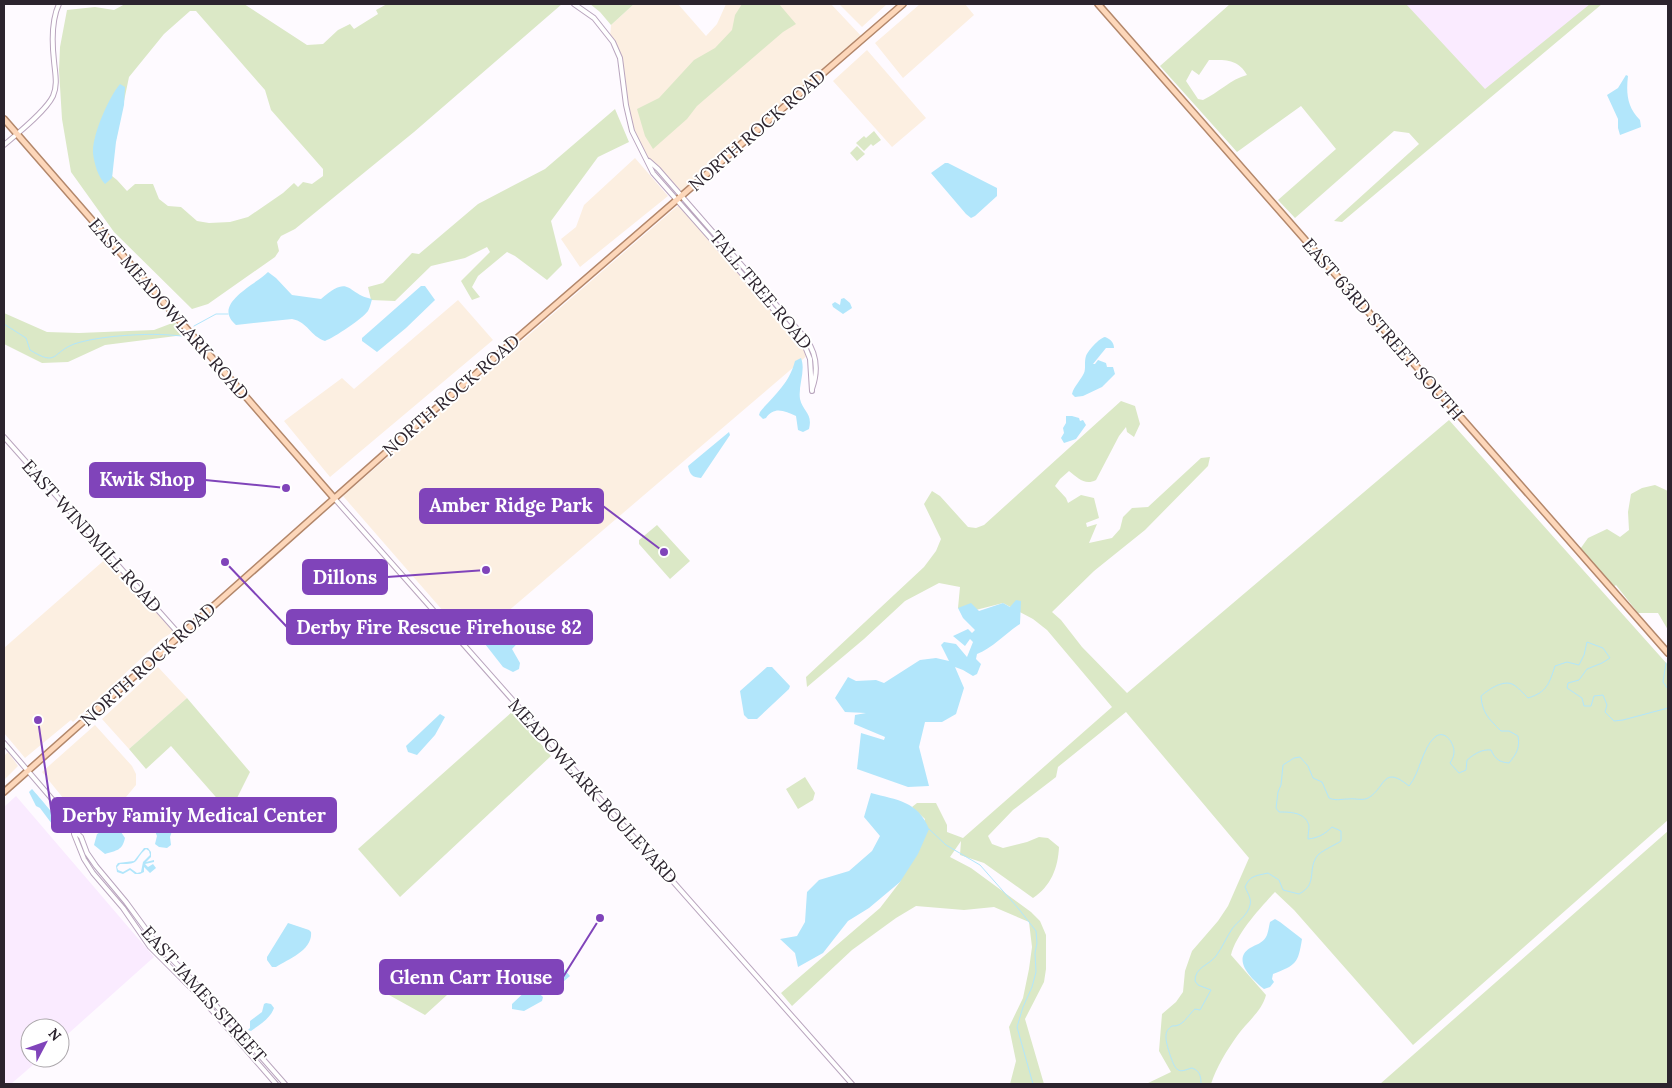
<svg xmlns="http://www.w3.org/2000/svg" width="1672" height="1088" font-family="Lora,serif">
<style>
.commercial{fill:#fcefe1}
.education{fill:#faebff}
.green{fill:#dbe8c6;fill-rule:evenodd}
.water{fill:#b2e6fb;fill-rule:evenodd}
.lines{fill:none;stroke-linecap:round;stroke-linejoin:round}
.stream{stroke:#b2e6fb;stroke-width:1}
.minor-casing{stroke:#b9a5be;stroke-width:6}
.major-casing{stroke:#b3876b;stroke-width:8}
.minor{stroke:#fff;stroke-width:4}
.major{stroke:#fdd7ba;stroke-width:5}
.labels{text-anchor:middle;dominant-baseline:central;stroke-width:4;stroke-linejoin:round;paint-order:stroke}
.street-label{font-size:18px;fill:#2c242e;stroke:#fff}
.leader{fill:none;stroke:#8044ba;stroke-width:2}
.callout-dot{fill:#8044ba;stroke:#fff;stroke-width:2}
.callout{fill:#8044ba;stroke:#8044ba;stroke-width:2}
.callout-label{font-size:19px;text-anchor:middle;font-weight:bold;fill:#fff}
</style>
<rect width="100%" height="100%" fill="#fefaff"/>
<!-- commercial -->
<path class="commercial" d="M634 4H678L706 36 717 24 726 4H831L863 38 681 196 648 160 632 131 620 59 610 38 611 25Z
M839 4H887L862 27Z
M920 4H965L974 15 903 78 875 43Z
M867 50 926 118 892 147 833 81Z
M635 158 668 196 580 267 561 239 576 227 584 205Z
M681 203 809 354 471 643 343 496Z
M458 300 493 340 330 477 284 421 342 378 354 389Z
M109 556 175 631 163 638 73 722 71 720 25 758 4 733V648Z
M158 667 187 698 129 749 102 719Z
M95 725 132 766 136 774V785L126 797 81 820 42 772Z
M8 752 18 766 4 780V756Z"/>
<!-- education -->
<path class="education" d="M1399 4H1594L1484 99Z
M16 796 154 957 60 1041V1028H30V1058H41L11 1084H4V807Z"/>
<!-- green -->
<path class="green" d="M125 4H244L307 45 323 44 338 30 350 24 354 29 378 14 376 10 387 4H562L414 132 295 229 281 236 277 242 279 251 275 257 208 304 192 309 114 232 71 172 62 119 59 70 60 47 67 10 95 7 114 10ZM190 11H196L265 90 271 110 323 169V176L312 184 303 182 298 187 294 183 283 193 248 217 230 222 209 223 197 221 181 207 168 206 159 199 153 184H135L127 191 117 180 112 176 113 154 129 77 164 34Z
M590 4H634L611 25 600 12Z
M742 4H779L796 24 783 32 697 106 687 119 653 149 645 136 637 109 659 98 694 60 715 48 732 30 735 15Z
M1230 4H1406L1485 89 1590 4H1602L1342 222 1334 221 1419 144 1409 133 1394 131 1295 218 1278 200 1336 149 1301 106 1237 152 1160 66ZM1209 60C1226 60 1238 59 1247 75 1231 79 1218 93 1203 100L1198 99 1186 81 1192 70 1199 75Z
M615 109 629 142 598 157 551 221 562 265 547 280 515 256 507 252 478 276 472 287 480 297 472 300 461 281 490 252 487 247 465 258 431 266 395 301 371 300 368 287 383 283 412 253 419 254 478 204 545 169Z
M874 131 881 140 873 146 871 144 864 151 856 143 864 136 866 138Z
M857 146 865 154 857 161 850 153Z
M4 313 47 332 79 333 154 330 175 322 184 335 105 345 68 362 42 363 4 344Z
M1121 401 1135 406 1140 424 1134 437 1127 432 1126 427 1119 436 1096 480C1085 486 1078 478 1069 471L1060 479 1055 486 1066 498 1068 503 1081 495 1094 498 1099 518 1086 523 1087 527 1097 524 1089 543 1112 538 1120 529 1123 517 1132 508 1148 507 1201 458 1210 457 1208 466 1145 530 1094 571 1052 612 1061 620 1082 647 1127 693 1449 420 1668 665V820L1413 1045 1294 910 1275 892C1260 908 1236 934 1231 955L1266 995C1262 1011 1247 1022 1237 1036 1227 1050 1216 1068 1211 1084H1146L1171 1072 1159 1051 1162 1014 1176 1002 1183 992 1185 971 1192 951 1218 921 1228 906 1249 858 1126 712 1058 767 1056 777 1013 810 988 836 992 844 1003 848 1027 842 1039 837 1048 838 1059 847C1058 868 1051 886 1033 898L984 863 960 855 961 841 950 857 971 868 1031 912 1040 921 1046 935V969L1044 982 1025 1019 1044 1084H1010L1016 1061 1009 1027 1023 998 1029 969 1032 947 1029 922 994 907 964 910 916 906 896 918 852 950 792 1006 781 993 880 908 900 882 925 819 912 807 917 803H936L947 825V832L963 838 1112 707 1047 630 1033 619 1003 603 972 611 958 608 960 587 939 583 905 601 864 639 807 687 806 677 924 567 936 551 941 539 924 504 932 491 940 496 968 527 976 528 984 525Z
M1655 485 1668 491V630L1658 613H1638L1616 585 1611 589 1578 552 1588 538 1607 529 1620 537 1629 530 1628 512 1631 494 1642 488Z
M657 525 690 561 670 579 639 544V540Z
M187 698 250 772 232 808 225 802 222 804 171 746 146 769 129 749Z
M513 711 551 756 400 897 358 849Z
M805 777 815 793 813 800 798 809 786 789Z
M1668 831V1084H1380Z
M417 961 447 995 425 1015 389 995 400 977Z"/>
<!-- water -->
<path class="water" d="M1626 75 1628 76C1626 93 1627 107 1640 120L1641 127 1620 135 1618 128V119L1607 95 1618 88Z
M120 84 125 87 124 105 116 142 112 178 105 184C98 177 94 163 93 153 92 135 109 97 120 84Z
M945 163H948L997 188V196L975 216 971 218 966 214 931 173Z
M268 272 276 278 292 295 321 299C351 273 346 294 372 299 371 303 370 307 368 311 362 319 335 337 325 341 310 336 308 322 292 319L236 325C211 304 255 285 268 272Z
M421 286H425L435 300 406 328 377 352 362 341V338Z
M844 298 850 303 852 308 843 314 833 307 832 304 835 302 840 305 841 299Z
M1105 337C1110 339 1114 342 1114 348H1106L1093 364H1095L1098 360 1106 363 1107 367H1113L1115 374 1102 387 1083 396 1075 397 1072 394C1074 386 1081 380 1084 373 1086 368 1084 362 1086 356 1088 351 1099 338 1105 337Z
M801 358C806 371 798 385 800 399 803 412 813 413 809 429L803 432 798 430 796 416C785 411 774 406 766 418L763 419 759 415 760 412C775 394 789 384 795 361Z
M1066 416H1072L1079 418 1080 421 1083 420 1086 425 1076 439 1064 443 1061 438 1064 433 1063 428 1066 423Z
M729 432 730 435 701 478C692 477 690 475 688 466Z
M1016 600 1021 601 1020 624C1006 633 993 648 977 654L976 659 981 664 977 674 973 676 963 670 955 667 964 688 956 714 942 722H925L919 747 929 786 908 787 857 769 861 733 884 740 885 737 854 724 855 715 866 713 845 712 835 698 848 677 856 681 876 680 884 683 920 660 936 658 949 661 941 645 944 642 956 644 967 657 973 642 970 639 965 646 953 636 968 629 972 633 975 630 963 618 958 608 971 603 979 611 1003 603 1010 607Z
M514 615 521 616 531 626V629L512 649 520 663 519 669 513 672 503 667 485 644 487 640Z
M767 667H772L790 686 789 689 757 719H748L744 715 740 691Z
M440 714 445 717 435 735 417 755 408 752 406 746Z
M32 789C35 792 58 819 60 823L59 826 56 827 52 824 40 808 36 806 29 792Z
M871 793C897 800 918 801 929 829L918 854 900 882 869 908 848 921 823 953 798 967 795 953 780 939 797 936 805 922 807 892 819 880 849 871 872 851 880 836 864 817Z
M117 826 125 838C122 851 117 850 105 854L94 845 97 834 106 829Z
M157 827 168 828 172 831 170 837 171 845 167 848 159 847 155 844 157 836 155 831Z
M144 848H148L151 852V857L146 862 154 860V862L145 864 148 867 153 864 156 868 150 873 144 867V872L140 874H135L130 870 123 874 117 872 116 866 118 863 134 861ZM146 849 149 851 150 855 143 862 141 872 137 873 130 868 123 872 118 870 117 867 120 864C141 865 134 859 146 849Z
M1275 919 1280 922 1302 939C1298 964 1296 965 1273 974L1272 979 1274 982 1270 987 1264 989C1253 980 1231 960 1250 948 1255 945 1263 943 1266 937 1268 934 1269 926 1270 922Z
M288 923 309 930 311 932C313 950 289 959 276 967H272L267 960V957Z
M552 968 564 969 570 976 550 993 540 983 544 975Z
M531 986 543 997 542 1001 524 1011 512 1009V1004Z
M266 1003 271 1004 274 1008C270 1019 259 1025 251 1031L248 1030 250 1028V1021L262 1012 264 1004Z"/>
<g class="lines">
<!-- stream -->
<path class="stream" d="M4 324 26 338 30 350C58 367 51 353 74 344 98 336 144 333 170 335 174 335 178 336 182 336
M194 326 216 314H228
M1666 663 1663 682 1668 689
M929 829 946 845 980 865 1018 908 1036 931 1037 943 1035 953 1036 972 1032 987 1023 1007 1017 1027 1033 1084
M1201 1084C1201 1076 1200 1071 1192 1068 1187 1069 1181 1073 1177 1069 1173 1067 1165 1041 1166 1036 1166 1031 1168 1029 1172 1026 1183 1027 1187 1016 1195 1009L1200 1010 1211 990 1198 985 1195 981C1195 967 1208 966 1216 956 1222 948 1226 938 1232 929 1238 921 1248 915 1250 905 1252 899 1247 892 1245 887 1250 875 1256 876 1268 873L1279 880 1283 890 1299 894C1318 884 1307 871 1317 856 1321 851 1335 845 1341 841V831L1332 827C1325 834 1318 838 1308 839 1308 834 1309 830 1309 826 1306 812 1290 812 1279 812L1276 808 1278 792 1281 785 1283 765 1294 758 1300 757 1308 766 1313 778 1322 782 1329 798C1335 801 1342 799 1348 799 1355 798 1362 801 1368 798 1386 788 1382 764 1409 786 1420 773 1422 748 1435 737 1445 729 1454 743 1454 752 1454 756 1452 760 1450 763L1459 773 1466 770 1467 760C1474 754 1482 749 1491 750 1495 759 1499 762 1509 763 1517 753 1520 748 1518 736L1509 731H1501C1489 719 1482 713 1481 696 1488 690 1502 680 1512 684 1517 686 1524 694 1528 698 1547 692 1549 684 1555 666L1567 662 1579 665 1584 655 1587 642 1603 648 1610 658 1602 663 1587 669 1579 680 1568 683 1567 688 1582 698 1584 706H1591L1594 696 1603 695 1607 705 1605 712 1614 721 1623 720 1668 708"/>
<defs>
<path id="minor" d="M574 4 594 18 613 42 620 58 626 105 632 131 653 173 804 344 810 359 812 391
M4 145C17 134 46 111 53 96 58 85 55 73 54 61 52 43 51 21 59 4
M649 161 658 169 806 339C817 354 818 372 812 389
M4 437 180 635
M334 498 852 1084
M4 743 64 813 71 822 74 830
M276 1084 202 999 150 947 123 908 93 873 84 859 74 834V830L81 837 87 853 96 866 126 902 156 943 205 993 285 1084"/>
<path id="major" d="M1098 4 1668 653
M4 119 334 498
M4 792 418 424 903 4"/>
</defs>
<!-- minor casing -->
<use href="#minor" class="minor-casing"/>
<!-- major casing -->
<use href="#major" class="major-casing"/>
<!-- minor -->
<use href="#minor" class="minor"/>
<!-- major -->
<use href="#major" class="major"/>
</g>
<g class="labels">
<!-- street labels -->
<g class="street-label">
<text transform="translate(757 130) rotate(-41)">NORTH ROCK ROAD</text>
<text transform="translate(761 290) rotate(50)">TALL TREE ROAD</text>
<text transform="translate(169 309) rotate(49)">EAST MEADOWLARK ROAD</text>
<text transform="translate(1383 329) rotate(49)">EAST 63RD STREET SOUTH</text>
<text transform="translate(451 395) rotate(-41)">NORTH ROCK ROAD</text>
<text transform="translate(92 536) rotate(48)">EAST WINDMILL ROAD</text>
<text transform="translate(148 664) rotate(-42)">NORTH ROCK ROAD</text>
<text transform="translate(593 791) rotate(48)">MEADOWLARK BOULEVARD</text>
<text transform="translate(204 994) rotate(48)">EAST JAMES STREET</text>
</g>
</g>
<!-- callouts -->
<path class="leader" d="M286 488L205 480M664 552L603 506M486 570L387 577M225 562L287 627M38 720L52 815M600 918L563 977"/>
<g class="callout-dot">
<circle cx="286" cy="488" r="5"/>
<circle cx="664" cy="552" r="5"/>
<circle cx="486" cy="570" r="5"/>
<circle cx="225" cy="562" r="5"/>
<circle cx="38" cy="720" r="5"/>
<circle cx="600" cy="918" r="5"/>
</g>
<g class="callout">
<rect x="90" y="463" width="115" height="34" rx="5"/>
<rect x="420" y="489" width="183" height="34" rx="5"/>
<rect x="303" y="560" width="84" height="34" rx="5"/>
<rect x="287" y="610" width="305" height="34" rx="5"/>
<rect x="52" y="798" width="284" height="34" rx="5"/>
<rect x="380" y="960" width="183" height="34" rx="5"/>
</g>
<g class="callout-label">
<text x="147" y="486">Kwik Shop</text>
<text x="511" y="512">Amber Ridge Park</text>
<text x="345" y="584">Dillons</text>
<text x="439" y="634">Derby Fire Rescue Firehouse 82</text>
<text x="194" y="822">Derby Family Medical Center</text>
<text x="471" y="984">Glenn Carr House</text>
</g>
<!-- border -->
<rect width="1672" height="1088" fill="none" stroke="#2c242e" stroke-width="10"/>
<!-- north arrow -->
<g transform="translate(45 1043) rotate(49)"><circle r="24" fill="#ffffff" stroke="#aba7ab"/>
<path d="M0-4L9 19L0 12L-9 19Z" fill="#8044ba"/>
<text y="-8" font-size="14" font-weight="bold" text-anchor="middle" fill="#2c242e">N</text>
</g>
</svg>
